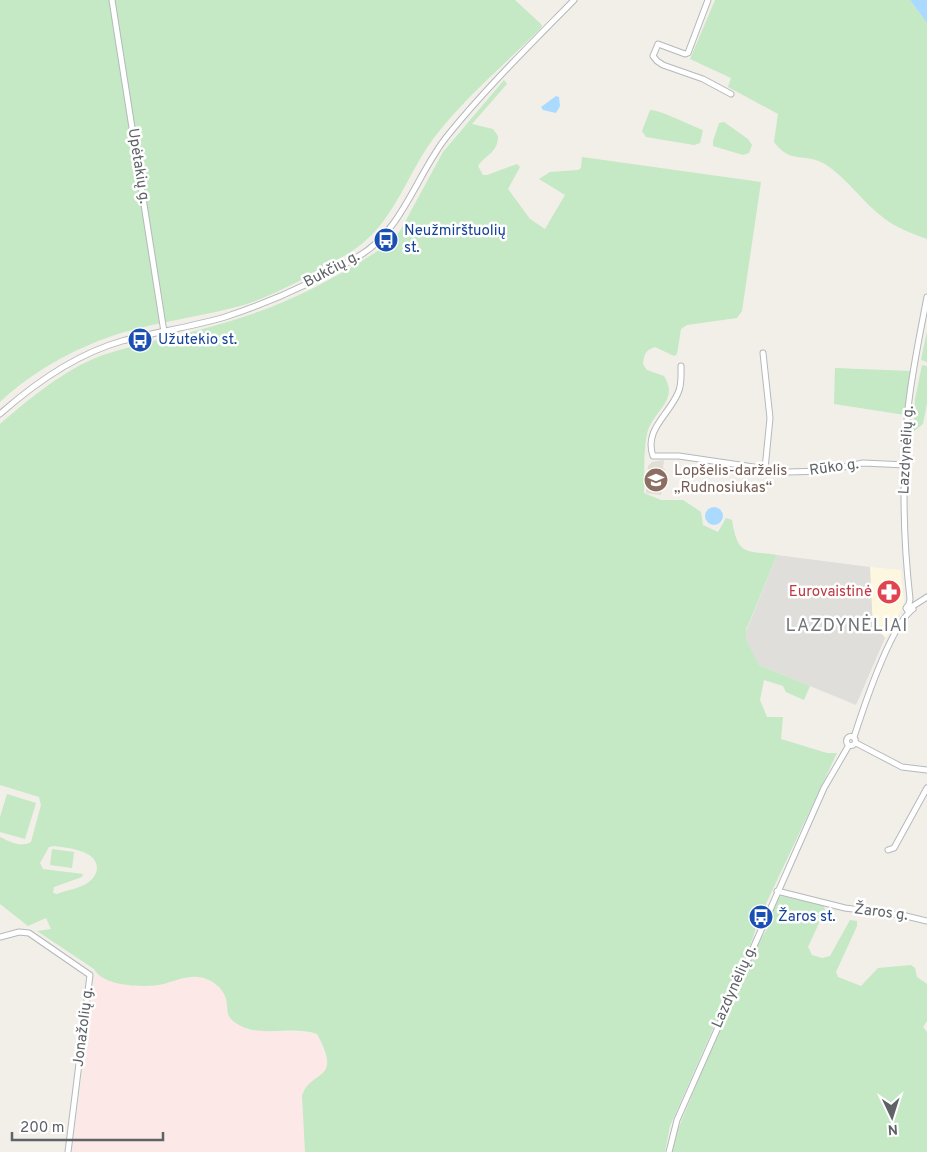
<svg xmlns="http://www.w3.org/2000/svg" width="927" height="1152" font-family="Overpass,sans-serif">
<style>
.commercial{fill:#fef7e0}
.industrial{fill:#e0deda}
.education{fill:#e1ded6}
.medical{fill:#fce8e6}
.green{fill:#c5e8c5;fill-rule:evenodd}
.water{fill:#aadaff}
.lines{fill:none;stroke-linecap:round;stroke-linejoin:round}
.street-casing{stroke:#b5b8bc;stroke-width:7}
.street{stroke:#fff;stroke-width:5}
.labels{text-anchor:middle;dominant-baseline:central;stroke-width:5;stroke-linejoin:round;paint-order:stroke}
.street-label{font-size:15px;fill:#5f6368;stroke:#fff}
.transit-label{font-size:15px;fill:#164399;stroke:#fff;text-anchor:start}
.education-label{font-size:15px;fill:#785e54;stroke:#fff;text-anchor:start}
.health-label{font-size:15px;fill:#be3a42;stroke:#fff;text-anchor:end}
.quarter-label{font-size:18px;letter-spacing:1px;fill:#70757a;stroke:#fff}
</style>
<rect width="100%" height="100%" fill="#f1efe8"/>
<!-- commercial -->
<path class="commercial" d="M870 567 901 570 904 602 892 631 885 638 882 634 873 630Z"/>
<!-- industrial -->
<path class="industrial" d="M777 555 870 567 873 630 882 634 885 638 856 705 759 665 745 640V634Z"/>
<!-- education -->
<path class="education" d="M664 460 663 468 665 469 661 495 646 493 648 466 652 462Z"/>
<!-- medical -->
<path class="medical" d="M96 973 108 981 166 984 177 979 198 977 212 982 221 990 226 999 227 1012 236 1023 249 1030 317 1034 327 1062V1068L324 1074 305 1088 302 1096 305 1152H72Z"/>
<!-- green -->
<path class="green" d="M0 0H515L542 25 541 28C505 64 464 98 433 139 406 176 394 222 355 249 330 266 275 295 247 304 205 316 162 321 121 333 79 346 32 371 0 402Z
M715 0H910L927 23V239C913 234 897 228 885 219 863 203 847 178 825 164 804 152 791 165 774 142L778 114 728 87 731 78 690 59Z
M504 80 507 84 472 124 493 129 498 136C498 153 486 154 478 166L483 175H487L517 164 520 167 508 189 530 219 545 229 565 195 539 179 550 172 578 170 581 168 582 157 761 182 742 311 737 318 687 325 681 329 677 354 674 356 655 347C645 350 644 355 643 364L647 370 664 376C680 401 652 411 647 434 643 453 645 475 644 493L661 500H683L701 512 703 525 718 532 726 518 732 520C738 556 744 550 777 555L746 630V640L759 665 810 686 804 700 786 692 783 686 764 680 760 700 767 717H783L781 739 827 753H837L763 910 758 908 752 921 757 924 753 938 670 1126 665 1152H305L302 1096C310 1069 344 1083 317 1034 290 1024 256 1041 232 1020 226 1015 228 1007 226 999 223 987 210 978 198 977 186 976 175 981 164 984 147 988 103 987 94 969L37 931 51 929 46 918 28 926 0 904V837C11 842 20 848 31 842L41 805 39 797 0 785V424C30 398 65 369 103 355 151 339 201 332 249 315 298 299 344 273 387 245L400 231 443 152ZM55 846C67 848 97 850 97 868 97 872 94 878 90 881 82 888 67 890 57 894L53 893 54 887 82 877 83 874 43 869 40 863 49 847Z
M650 110C658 109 692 126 703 130L700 143 694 145 646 137 642 131Z
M724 122 748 139 752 145 749 153 743 155 713 146V141L719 123Z
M927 331V362L921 360Z
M922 365 927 366V403L923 424 913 432 915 399Z
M835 368 910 371 905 415 834 404Z
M7 794 36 803 25 839 0 832V817Z
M52 849 74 852 72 868 50 865Z
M783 896 824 906 825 910 808 947 812 955 822 958 830 956 850 920 857 921V926L836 972 838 977 861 986 878 968 911 965 915 968 917 977 927 984V1021L923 1027 927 1032V1152H672L674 1139 727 1010 754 950 769 926 771 913 778 897Z"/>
<!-- water -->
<path class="water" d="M910 0H927V23Z
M556 96 559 97 560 106 556 113 543 110 541 107Z
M705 516a9 9 0 1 1 18 0a9 9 0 1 1-18 0Z"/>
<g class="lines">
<defs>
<path id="street" d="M112 0 164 332
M708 0 688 53 685 54 658 44 653 56 657 61 663 65 703 79 731 94
M763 353 770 418 765 469
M681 366C681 375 682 385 678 393 668 416 644 430 653 456H679L788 472 824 471 863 463 906 465
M0 414C35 383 76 354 122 341 156 332 191 327 225 317 271 302 317 281 359 256 403 230 417 173 448 135 486 88 531 44 574 0
M913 606 927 597
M908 611 906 608 909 604 910 599C903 537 902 472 908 409 912 371 920 334 927 297
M846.5 741a4.5 4.5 0 1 1 9 0a4.5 4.5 0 1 1-9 0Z
M854 737C864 706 890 626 913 609L909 604
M856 743 902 767 927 770
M888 850 894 848 927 788
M777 891 845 908 906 916 927 921
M0 937 19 932 29 933 90 975 68 1152
M669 1152 677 1120 824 788 849 745"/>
</defs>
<!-- street casing -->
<use href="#street" class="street-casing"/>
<!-- street -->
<use href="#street" class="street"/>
</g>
<!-- icons -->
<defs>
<symbol id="bus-disc" viewBox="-11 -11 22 22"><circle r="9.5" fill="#1a4fb4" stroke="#fff"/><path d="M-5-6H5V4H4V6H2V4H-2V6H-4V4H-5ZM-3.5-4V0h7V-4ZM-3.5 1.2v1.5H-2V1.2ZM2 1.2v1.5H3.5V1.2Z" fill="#fff"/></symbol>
<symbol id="school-disc" viewBox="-11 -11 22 22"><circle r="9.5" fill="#8d6e63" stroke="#fff"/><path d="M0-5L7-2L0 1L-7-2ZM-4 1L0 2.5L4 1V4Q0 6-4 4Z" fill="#fff"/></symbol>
<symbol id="pharmacy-disc" viewBox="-11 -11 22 22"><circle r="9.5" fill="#e0444e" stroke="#fff"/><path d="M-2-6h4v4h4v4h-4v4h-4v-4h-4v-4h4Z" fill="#fff"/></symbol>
</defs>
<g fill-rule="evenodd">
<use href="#bus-disc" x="372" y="226" width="28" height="28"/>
<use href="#bus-disc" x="126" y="326" width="28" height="28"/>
<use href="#school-disc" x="642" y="466" width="28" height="28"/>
<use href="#pharmacy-disc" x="875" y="578" width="28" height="28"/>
<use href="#bus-disc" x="747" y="903" width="28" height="28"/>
</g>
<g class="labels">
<!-- street labels -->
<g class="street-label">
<text transform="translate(138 166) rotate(81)">Upėtakių g.</text>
<text transform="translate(332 270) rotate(-28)">Bukčių g.</text>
<text transform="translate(907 450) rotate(-87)">Lazdynėlių g.</text>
<text transform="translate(834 468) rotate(-8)">Rūko g.</text>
<text transform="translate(881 913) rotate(7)">Žaros g.</text>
<text transform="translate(735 987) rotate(-66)">Lazdynėlių g.</text>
<text transform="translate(84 1027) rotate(-83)">Jonažolių g.</text>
</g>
<!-- transit labels -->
<g class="transit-label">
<text x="404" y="231">Neužmirštuolių<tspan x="404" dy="17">st.</tspan></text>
<text x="158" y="340">Užutekio st.</text>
<text x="778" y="917">Žaros st.</text>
</g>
<!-- education labels -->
<g class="education-label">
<text x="674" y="471">Lopšelis-darželis<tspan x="674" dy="17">„Rudnosiukas“</tspan></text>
</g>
<!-- health labels -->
<g class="health-label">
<text x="872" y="592">Eurovaistinė</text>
</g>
<!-- quarter labels -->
<g class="quarter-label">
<text x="847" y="626">LAZDYNĖLIAI</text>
</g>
</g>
<!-- north arrow -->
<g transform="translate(892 1117) rotate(176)" stroke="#ffffff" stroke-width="4" paint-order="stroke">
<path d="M0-4L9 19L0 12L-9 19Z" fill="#5f6368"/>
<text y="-8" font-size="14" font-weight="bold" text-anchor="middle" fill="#5f6368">N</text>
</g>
<!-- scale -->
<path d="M12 1132v8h151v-8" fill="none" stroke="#5f6368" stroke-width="2.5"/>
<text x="20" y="1132" font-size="15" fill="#5f6368" stroke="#ffffff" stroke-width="4" paint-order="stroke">200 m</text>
</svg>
